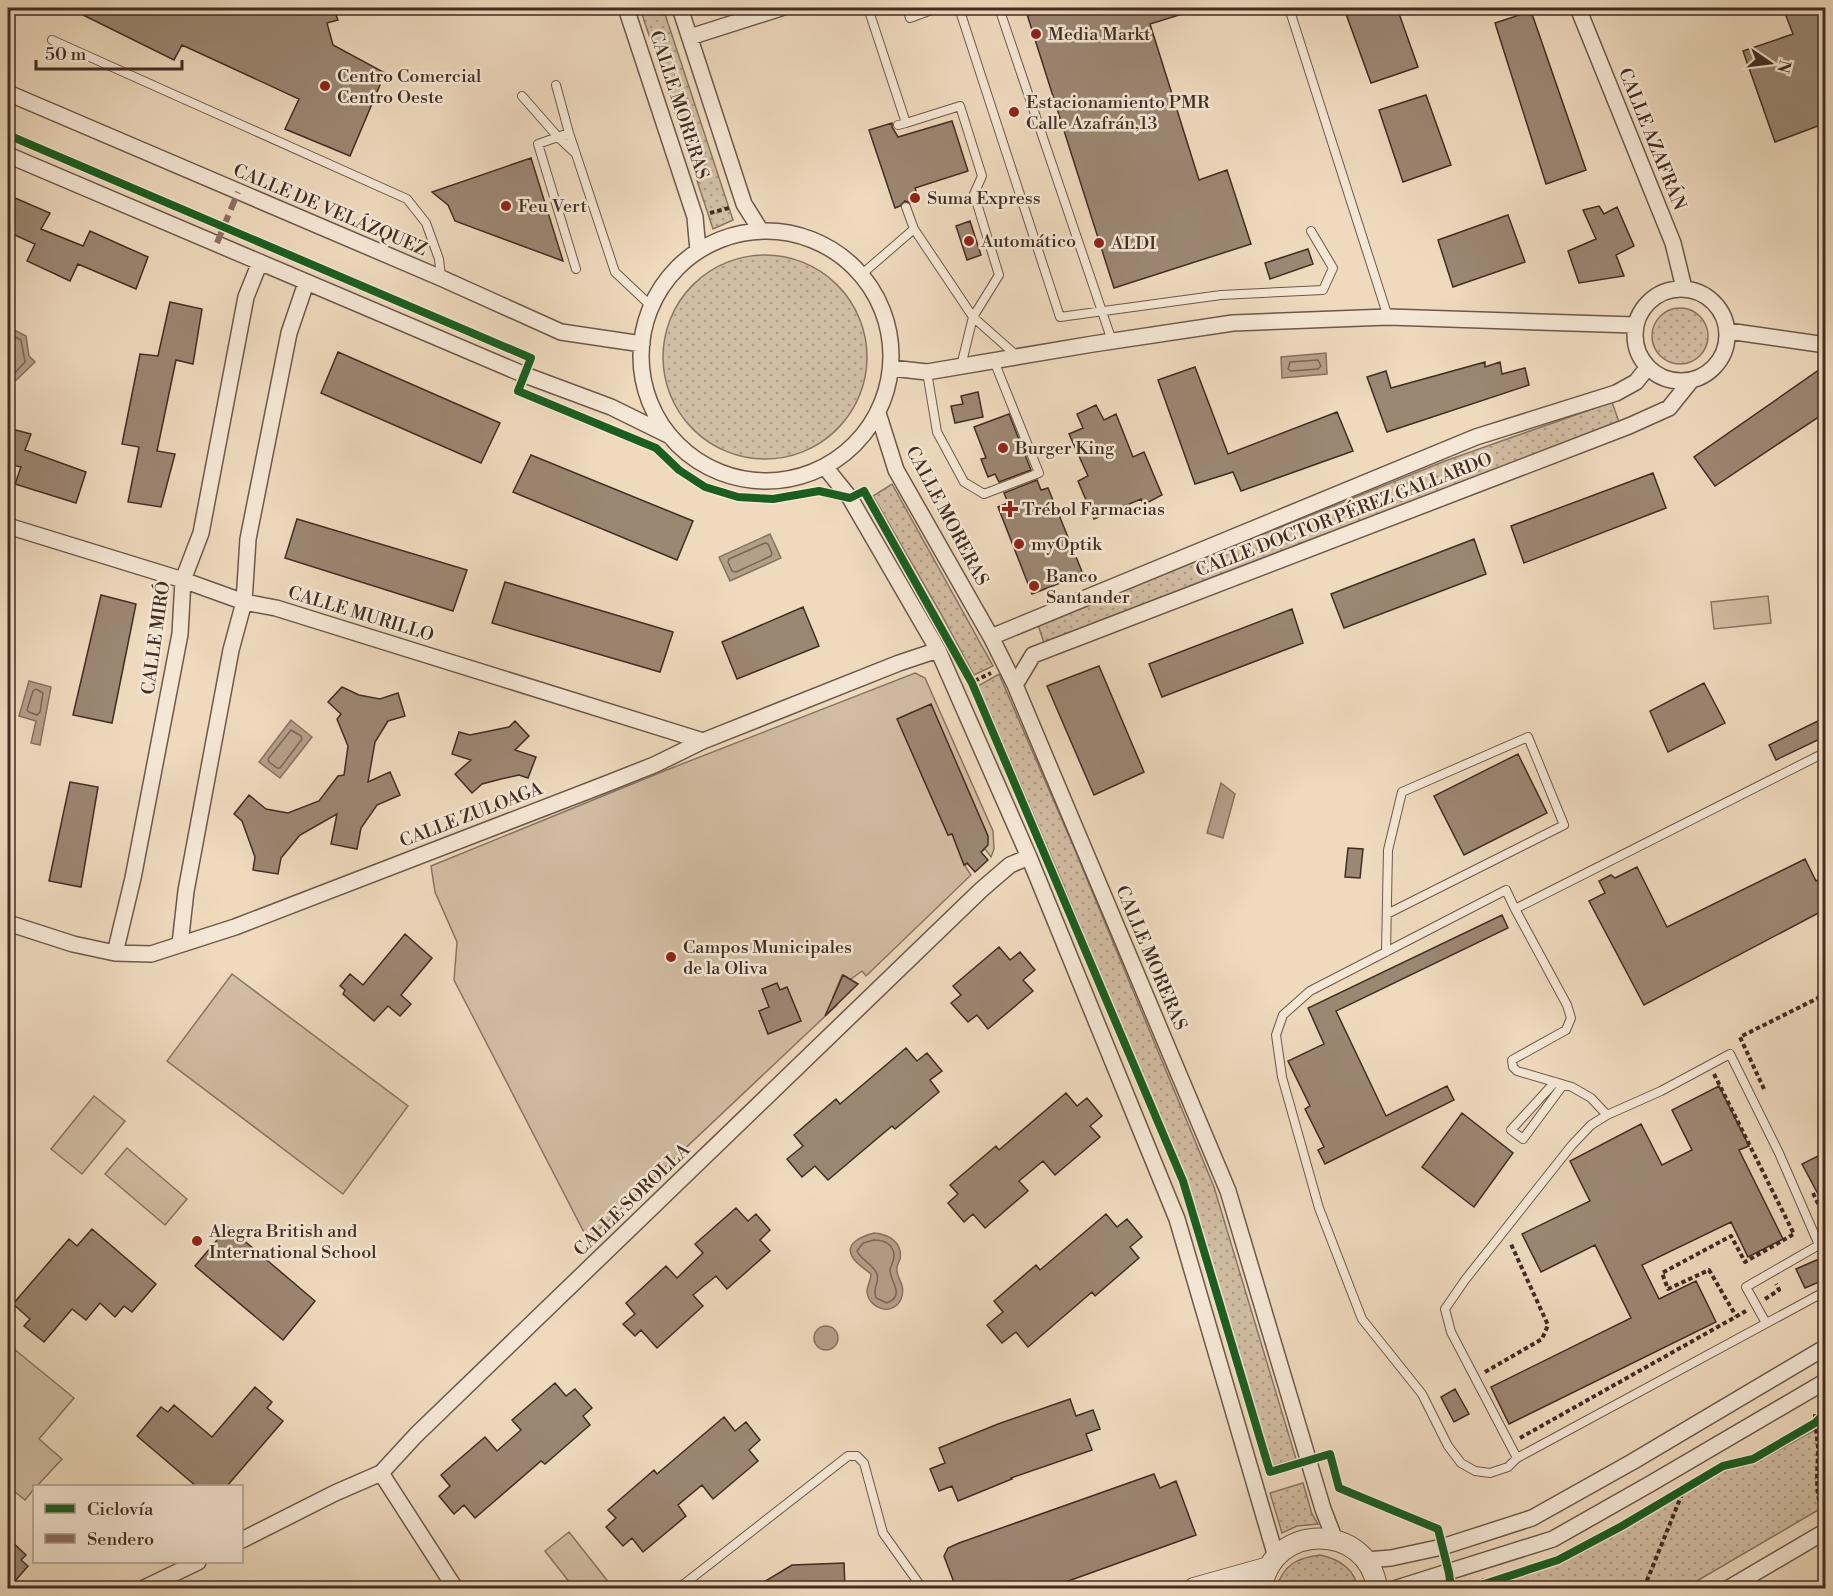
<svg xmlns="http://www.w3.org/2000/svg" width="1833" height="1596" font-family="'Libre Bodoni',serif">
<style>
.grass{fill:url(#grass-dots);stroke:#8a7562;stroke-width:1.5}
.pitch{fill:#d2bda3;stroke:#8a7562;stroke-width:1.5}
.water{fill:#b49f89;stroke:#867160;stroke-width:1.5}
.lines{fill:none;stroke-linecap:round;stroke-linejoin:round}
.shore{stroke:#7b6656;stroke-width:1.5}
.building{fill:#9c8773;stroke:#422d22;stroke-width:1.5}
.service-casing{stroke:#6d5849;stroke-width:10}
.minor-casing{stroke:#6d5849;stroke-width:18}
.tertiary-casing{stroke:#6d5849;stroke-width:22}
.path{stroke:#422d22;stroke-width:4;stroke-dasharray:4.5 3;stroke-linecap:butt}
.service{stroke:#f5e7d5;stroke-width:8}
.minor{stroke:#f5e7d5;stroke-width:15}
.tertiary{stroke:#f5e7d5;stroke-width:20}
.quiet{stroke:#8d6e63;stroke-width:6;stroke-dasharray:12 6;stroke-linecap:butt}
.cycleway-casing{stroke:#f5e7d5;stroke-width:11}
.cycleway{stroke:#1b5e20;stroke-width:8}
.poi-dot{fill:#8f2418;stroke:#f5e7d5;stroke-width:2}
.labels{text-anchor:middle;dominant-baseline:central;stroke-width:5;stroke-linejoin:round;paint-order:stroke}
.poi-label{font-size:18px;fill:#422d22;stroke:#f5e7d5;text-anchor:start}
.street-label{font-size:18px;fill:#422d22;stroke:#f5e7d5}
</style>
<defs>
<pattern id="grass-dots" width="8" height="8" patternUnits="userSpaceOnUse" patternTransform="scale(1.5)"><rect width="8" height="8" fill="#d2bda3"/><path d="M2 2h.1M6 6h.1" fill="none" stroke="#ac9a84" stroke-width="1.8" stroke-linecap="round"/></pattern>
</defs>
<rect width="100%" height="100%" fill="#efdabe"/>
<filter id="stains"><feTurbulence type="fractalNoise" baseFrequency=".00333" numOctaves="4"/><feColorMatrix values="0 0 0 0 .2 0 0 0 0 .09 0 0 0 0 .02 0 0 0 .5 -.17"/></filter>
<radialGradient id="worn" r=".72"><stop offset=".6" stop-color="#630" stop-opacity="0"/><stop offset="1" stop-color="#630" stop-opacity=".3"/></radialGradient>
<!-- grass -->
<path class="grass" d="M640 8H663L733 220 713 229Z
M663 357a102 102 0 1 1 204 0a102 102 0 1 1-204 0Z
M1652 336a28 28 0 1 1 56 0a28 28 0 1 1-56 0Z
M1612 402 1619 422 1044 643 1038 625 1445 461Z
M892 484 993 666 974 675 940 612 873 496Z
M999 674 1075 850 1214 1187 1296 1459 1273 1466 1192 1200 1061 879 978 686Z
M1825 1421V1506L1685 1588H1483L1558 1564 1724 1469 1757 1462 1817 1429Z
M1303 1483 1312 1514 1318 1524 1297 1526 1282 1533 1270 1493Z
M1320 1555C1339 1559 1354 1569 1358 1588H1276C1284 1565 1296 1558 1320 1555Z"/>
<!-- pitch -->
<path class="pitch" d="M1768 596 1771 623 1714 629 1711 602Z
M915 673 925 678 993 831 994 849 991 857 985 849 965 866 971 875 866 976 862 971 847 982V977L842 975 833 997 837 1005 588 1240 454 980 457 942 435 892 431 866 664 771Z
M232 974 408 1106 343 1194 167 1061Z
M94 1096 125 1121 82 1174 51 1149Z
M127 1148 187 1199 165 1225 105 1174Z
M8 1344 74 1398 39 1439 62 1459 37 1486H34V1489L25 1500 8 1486Z
M569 1532 610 1584 605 1588H574L545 1551Z"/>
<!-- water -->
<path class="water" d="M8 327 26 336 29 356 35 362 9 387Z
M1326 353 1327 374 1282 378 1281 357Z
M770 534 781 558 730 581 719 557Z
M29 681 51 687 40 745 31 743 36 721 19 716Z
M291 720 312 737 280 778 259 762Z
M1221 783 1235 794 1223 838 1207 833Z
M874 1233C888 1234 903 1242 900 1259 899 1262 897 1265 897 1268 895 1277 907 1284 901 1299 893 1317 869 1309 867 1292 867 1286 871 1280 871 1274 865 1269 857 1264 853 1258 843 1243 863 1236 874 1233Z
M814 1338a12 12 0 1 1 24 0a12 12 0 1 1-24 0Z"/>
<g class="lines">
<!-- shore -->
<path class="shore" d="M8 333 21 340 25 362 8 380
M1318 360 1321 366 1318 369 1291 371 1288 369 1290 362Z
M765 543 768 544 772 553 771 556 736 572 732 571 728 562 729 559Z
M36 689 43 693 40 712 37 715 29 712 27 710 33 691Z
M291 730 301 736 302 739 280 768H277L269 762 268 759Z
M874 1240C884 1240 894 1244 894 1256 894 1261 891 1265 890 1270 890 1282 906 1295 887 1303L876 1298C872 1287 880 1283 877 1274 874 1265 861 1260 857 1251L863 1243Z"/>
</g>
<!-- building -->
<path class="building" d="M69 8H333L338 20 327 23 333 45 385 73 350 156 285 129 299 99 182 45 174 60Z
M1025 8H1191L1192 11 1150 24 1199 180 1227 170 1251 244 1114 288Z
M1365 8H1397L1418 67 1371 83 1346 14Z
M1783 8H1826V123L1775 142 1743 51 1793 34Z
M1531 11 1586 170 1546 184 1495 23Z
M1426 95 1451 165 1403 182 1379 110Z
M952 121 968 171 915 188 919 200 910 203 905 201 900 206 895 208 869 130 892 123V127L898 137Z
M531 158 563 261 455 221 448 205 432 192Z
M8 195 50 213 41 229 83 246 90 231 148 257 136 289 78 264 70 281 27 261 35 244 8 232Z
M1599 206 1604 214 1617 207 1634 246 1616 255 1624 276 1579 283 1568 251 1596 239 1583 210Z
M1508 215 1525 262 1453 287 1438 240Z
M970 221 981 255 967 260 956 226Z
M1308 249 1313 264 1270 279 1265 263Z
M170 302 202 309 193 364 176 360 157 451 175 454 161 507 128 502 139 447 122 444 140 354 158 356Z
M338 352 500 423 481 463 321 393Z
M1485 362V367L1500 362 1502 374 1525 368 1529 385 1387 432 1367 377 1386 371 1391 388Z
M1826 365V412L1715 486 1694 457Z
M1195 367 1228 454 1337 412 1353 451 1241 491 1233 472 1195 484 1158 380Z
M978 392 983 417 955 423 951 406 963 404 961 396Z
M1096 405 1104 420 1116 414 1133 457 1144 452 1162 495 1143 505 1141 499 1094 519 1078 481 1088 476 1069 434 1083 428 1077 414Z
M1009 414 1031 470 999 482 995 474 988 477 981 459 986 458 974 427Z
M8 428 31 434 25 450 86 472 76 503 15 484 21 467 8 464Z
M531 455 693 521 677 560 513 492Z
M1653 473 1666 508 1524 563 1511 526Z
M1037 480 1041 490 1048 488 1083 574 1032 594 998 507 1008 503 1004 493Z
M297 519 467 570 453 611 285 558Z
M1474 539 1486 574 1344 628 1331 594Z
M505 582 673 632 660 672 492 623Z
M101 595 136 604 112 723 73 715Z
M803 607 819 646 737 679 722 642Z
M1292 609 1303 643 1162 697 1149 664Z
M1099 666 1144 772 1094 795 1047 686Z
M1704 683 1725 723 1668 752 1650 711Z
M342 687 359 695 380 699 398 693 405 716 388 721 375 742 368 782 390 772 400 795 377 805 361 828 357 849 331 844 337 814 300 835 281 858 278 874 253 870 255 857 242 821 234 814 249 795 266 809 288 813 319 801 338 776 344 775 348 746 337 719 341 714 328 702Z
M931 704 988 836V845L981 852 988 860 975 872 967 863 964 865 952 834 948 835 897 719Z
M1826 717V736L1776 760 1769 745Z
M515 721 529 736 515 750 536 757 528 778 519 775 501 779 482 784 472 793 455 774 471 760 452 754 459 732 470 735 509 727Z
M1518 754 1547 813 1464 855 1434 796Z
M70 782 98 787 81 887 49 881Z
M1348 848 1363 849 1360 878 1345 877Z
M1805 859 1816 881 1826 876V909L1644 1005 1589 901 1605 893 1599 881 1611 875 1615 878 1637 867 1667 927Z
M1502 915 1508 928 1336 1011 1386 1116 1447 1086 1454 1100 1325 1164 1318 1150 1324 1147 1305 1109 1310 1106 1288 1061 1324 1044 1308 1008Z
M405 934 432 958 401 995 411 1004 400 1016 388 1006 374 1021 343 994 345 990 340 986 350 974 363 985Z
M999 947 1010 960 1020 952 1035 970 1023 980 1033 991 988 1029 977 1015 968 1022 951 1003 961 995 953 986Z
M843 975 858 984 825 1016Z
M777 983 780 990 787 987 801 1021 768 1034 759 1011 769 1007 762 989Z
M906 1048 917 1061 927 1053 942 1071 930 1080 939 1092 895 1129 892 1126 828 1180 815 1166 802 1177 787 1159 803 1146 794 1135 836 1099 840 1104Z
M1719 1086 1749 1146 1739 1150 1783 1239 1748 1257 1731 1222 1642 1265 1659 1299 1696 1281 1716 1322 1509 1424 1491 1387 1631 1318 1595 1245 1541 1272 1522 1234 1590 1201 1570 1161 1641 1124 1662 1165 1692 1150 1672 1110Z
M1066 1093 1077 1106 1087 1098 1102 1116 1090 1126 1100 1137 1055 1175 1043 1161 1019 1181 1028 1191 985 1228 973 1214 964 1222 948 1203 958 1194 950 1185 996 1146 999 1150Z
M1462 1113 1513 1153 1474 1207 1422 1167Z
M1826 1152V1209L1802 1164Z
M736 1208 748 1221 756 1214 770 1230 760 1240 770 1251 727 1289 716 1276 693 1295 703 1306 657 1348 641 1330 635 1336 623 1324 635 1314 626 1303 666 1266 677 1278 703 1253 695 1244Z
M1106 1214 1117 1227 1127 1219 1142 1237 1130 1247 1139 1258 1095 1296 1092 1292 1028 1347 1016 1332 1002 1343 987 1325 1003 1312 994 1301 1036 1265 1040 1270Z
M228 1227 315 1301 283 1340 195 1266Z
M92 1229 156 1284 132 1312 124 1306 115 1317 100 1303 86 1320 72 1309 44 1342 24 1326 30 1319 13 1304 69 1239 77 1246Z
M1821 1258 1826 1261V1279L1805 1288 1796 1269Z
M555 1383 566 1396 575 1389 592 1408 583 1416 590 1425 545 1464 541 1461 475 1518 464 1505 454 1514 439 1496 450 1486 441 1475 485 1437 497 1451 521 1430 512 1420Z
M255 1387 272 1402 267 1408 283 1421 227 1486H196L137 1436 161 1407 168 1412 174 1405 212 1437Z
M1455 1389 1469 1414 1454 1422 1441 1397Z
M1070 1399 1076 1416 1093 1410 1100 1429 1086 1434 1092 1450 1011 1478 1012 1479 958 1501 952 1486 939 1491 930 1469 945 1463 939 1448 998 1424Z
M724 1417 735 1431 746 1422 760 1440 749 1450 758 1461 713 1499 702 1485 678 1505 686 1516 643 1552 632 1538 623 1546 606 1527 616 1518 608 1510 654 1470 657 1474Z
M1154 1474 1160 1488 1176 1481 1196 1535 1049 1588H956L944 1556 948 1548 959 1543Z
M8 1538 26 1555 21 1560 28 1566 9 1588Z
M844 1563 845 1588H754L792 1565Z"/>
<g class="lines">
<defs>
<path id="service" d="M868 8 906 123 898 125
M907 8 910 18 937 8
M959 8 1060 317 1221 295 1323 290 1333 268 1311 231
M999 8 1112 341
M1289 8 1388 317
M52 40 407 199 426 223 439 259 441 277
M556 85 569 133 615 272 651 306
M522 96 558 137 574 152
M906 123 960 106 982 176 974 194 999 275 973 317 1017 356
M569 133 538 144 576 269
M914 229 973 317 961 366
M862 274 914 229 906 207
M927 372 937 432 964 482 984 494 1039 473 994 361
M1826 752 1515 909 1567 1005 1571 1018 1566 1030 1512 1060 1513 1067 1517 1071 1572 1087 1591 1098 1607 1115 1591 1125 1572 1145 1465 1280 1445 1309 1451 1332 1517 1458 1826 1291
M1515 909 1506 890 1310 991 1283 1015 1276 1035 1282 1077 1319 1208 1362 1319 1422 1394 1448 1446 1461 1463 1475 1471 1490 1473 1508 1467 1517 1458
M1386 952 1388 850 1402 792 1528 737 1564 825 1387 914
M1555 1082 1511 1130 1523 1139 1563 1085
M1607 1115 1661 1091 1730 1054 1779 1153 1819 1245
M1766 1323 1746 1287 1819 1245 1826 1255
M679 1588 848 1456H857L864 1463 883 1533 922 1588"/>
<path id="minor" d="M626 8 695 217 698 251
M680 8 744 204 761 231
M1578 8 1673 243 1684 288
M690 37 781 8
M8 93 441 278 561 332 642 344
M8 155 525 375 611 407 670 436
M641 356a125 125 0 1 1 250 0a125 125 0 1 1-250 0Z
M1635 335a46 46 0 1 1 92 0a46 46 0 1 1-92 0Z
M1728 331 1826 345
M891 368 927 372 1093 344 1233 323 1388 317 1635 325
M878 413 896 470 991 637 1015 685 1228 1191 1323 1509 1335 1540
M825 467 850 498 938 650 1029 857 1177 1219 1276 1557
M8 526 183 580 244 602 276 608 703 741
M991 637 1476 437 1616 393 1636 382 1647 368
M1015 685 1033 655 1629 426 1669 408 1690 382
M8 923 73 944 115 953 151 954 235 927 606 784 654 765 703 741 899 663 938 650
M180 944 186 891 231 650 244 602 248 539 289 333 306 283
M115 953 133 878 180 634 183 580 201 533 246 297 260 262
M381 1473 455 1588
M242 1540 335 1493 381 1473 416 1435 981 890 1010 865 1029 857
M1366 1560 1391 1558 1442 1547 1532 1518 1632 1462 1826 1347
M144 1588 198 1562
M1397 1588 1553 1539 1650 1484 1826 1381
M1729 1588 1826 1531"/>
<path id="tertiary" d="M1194 1588 1269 1567
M1262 1588C1271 1522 1368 1522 1377 1588"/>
</defs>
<!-- service casing -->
<use href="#service" class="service-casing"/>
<!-- minor casing -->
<use href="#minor" class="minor-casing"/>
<!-- tertiary casing -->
<use href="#tertiary" class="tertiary-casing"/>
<!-- path -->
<path class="path" d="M710 213 729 208
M968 684 991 673
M1714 1074 1794 1234 1745 1262 1731 1236 1662 1273 1668 1289 1709 1270 1736 1316
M1764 1089 1740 1037 1826 994
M1813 1193 1826 1220
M1765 1299 1779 1290 1776 1284
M1485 1372 1542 1339 1548 1325 1510 1242
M1815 1414C1815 1425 1817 1436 1818 1447 1818 1469 1814 1492 1823 1513
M1520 1438 1746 1311
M1479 1588 1484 1579
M1644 1588 1684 1489"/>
<!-- service -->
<use href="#service" class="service"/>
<!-- minor -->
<use href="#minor" class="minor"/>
<!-- tertiary -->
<use href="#tertiary" class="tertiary"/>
<!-- quiet -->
<path class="quiet" d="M217 243 238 192"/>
<defs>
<path id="cycleway" d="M8 135 531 358 518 391 656 448 679 470 705 487 738 497 773 499 819 491 850 498 864 491 972 683 1183 1181 1270 1472 1330 1454 1339 1488 1438 1529 1449 1573 1451 1588
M1472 1588 1558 1560 1622 1526 1723 1466 1753 1459 1815 1423 1826 1412"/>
</defs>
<!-- cycleway casing -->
<use href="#cycleway" class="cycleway-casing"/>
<!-- cycleway -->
<use href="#cycleway" class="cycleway"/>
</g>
<!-- markers -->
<g class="poi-dot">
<circle cx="1036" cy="34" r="6"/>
<circle cx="325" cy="86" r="6"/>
<circle cx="1014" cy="112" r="6"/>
<circle cx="915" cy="198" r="6"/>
<circle cx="506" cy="206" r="6"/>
<circle cx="969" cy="241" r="6"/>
<circle cx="1099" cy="243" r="6"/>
<circle cx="1003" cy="448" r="6"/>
<path d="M1007 500h6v6h6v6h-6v6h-6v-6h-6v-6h6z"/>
<circle cx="1019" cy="544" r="6"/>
<circle cx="1034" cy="586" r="6"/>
<circle cx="671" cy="957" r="6"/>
<circle cx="197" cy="1241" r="6"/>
</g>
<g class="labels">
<!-- poi labels -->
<g class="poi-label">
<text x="1048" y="34">Media Markt</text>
<text x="337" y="76">Centro Comercial<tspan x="337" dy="21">Centro Oeste</tspan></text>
<text x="1026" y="102">Estacionamiento PMR<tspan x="1026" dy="21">Calle Azafrán,13</tspan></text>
<text x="927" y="198">Suma Express</text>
<text x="518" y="206">Feu Vert</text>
<text x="981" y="241">Automático</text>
<text x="1111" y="243">ALDI</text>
<text x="1015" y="448">Burger King</text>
<text x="1022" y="509">Trébol Farmacias</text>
<text x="1031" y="544">myOptik</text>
<text x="1046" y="576">Banco<tspan x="1046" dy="21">Santander</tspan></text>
<text x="683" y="947">Campos Municipales<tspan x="683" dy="21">de la Oliva</tspan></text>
<text x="209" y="1231">Alegra British and<tspan x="209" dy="21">International School</tspan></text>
</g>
<!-- street labels -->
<g class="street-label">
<text transform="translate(679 105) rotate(72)">CALLE MORERAS</text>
<text transform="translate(1652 139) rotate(68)">CALLE AZAFRÁN</text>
<text transform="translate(330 210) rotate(23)">CALLE DE VELÁZQUEZ</text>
<text transform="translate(1344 515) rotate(-21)">CALLE DOCTOR PÉREZ GALLARDO</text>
<text transform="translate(947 516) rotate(62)">CALLE MORERAS</text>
<text transform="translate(361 614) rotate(17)">CALLE MURILLO</text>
<text transform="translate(156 638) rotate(-82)">CALLE MIRÓ</text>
<text transform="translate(471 815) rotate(-21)">CALLE ZULOAGA</text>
<text transform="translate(1151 958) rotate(67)">CALLE MORERAS</text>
<text transform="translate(632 1200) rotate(-44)">CALLE SOROLLA</text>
</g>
</g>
<!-- margin -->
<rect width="1833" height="1596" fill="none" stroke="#efdabe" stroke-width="30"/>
<rect x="9" y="9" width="1815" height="1578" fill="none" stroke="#422d22" stroke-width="3"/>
<rect x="15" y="15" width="1803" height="1566" fill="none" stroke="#422d22" stroke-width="1.5"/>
<!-- legend -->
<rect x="33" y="1485" width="210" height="78" fill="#f5e7d5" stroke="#ad9d8d" stroke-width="1.5"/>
<rect x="45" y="1504" width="30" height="9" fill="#1b5e20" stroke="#ad9d8d" stroke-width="1.5"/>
<text x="87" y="1515" font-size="18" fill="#422d22">Ciclovía</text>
<rect x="45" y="1534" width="30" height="9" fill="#8d6e63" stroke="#ad9d8d" stroke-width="1.5"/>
<text x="87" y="1545" font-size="18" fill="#422d22">Sendero</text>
<!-- north arrow -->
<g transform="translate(1770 63) rotate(104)" stroke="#f5e7d5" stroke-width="4.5" paint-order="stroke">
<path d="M0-4.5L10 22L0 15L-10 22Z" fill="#422d22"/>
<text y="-9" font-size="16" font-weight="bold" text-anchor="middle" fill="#422d22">N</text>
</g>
<!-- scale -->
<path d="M36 60v9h146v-9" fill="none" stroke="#422d22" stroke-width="3"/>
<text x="45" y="60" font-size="18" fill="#422d22" stroke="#f5e7d5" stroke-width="4.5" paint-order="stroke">50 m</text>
<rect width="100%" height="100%" filter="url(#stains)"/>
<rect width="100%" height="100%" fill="url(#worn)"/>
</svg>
